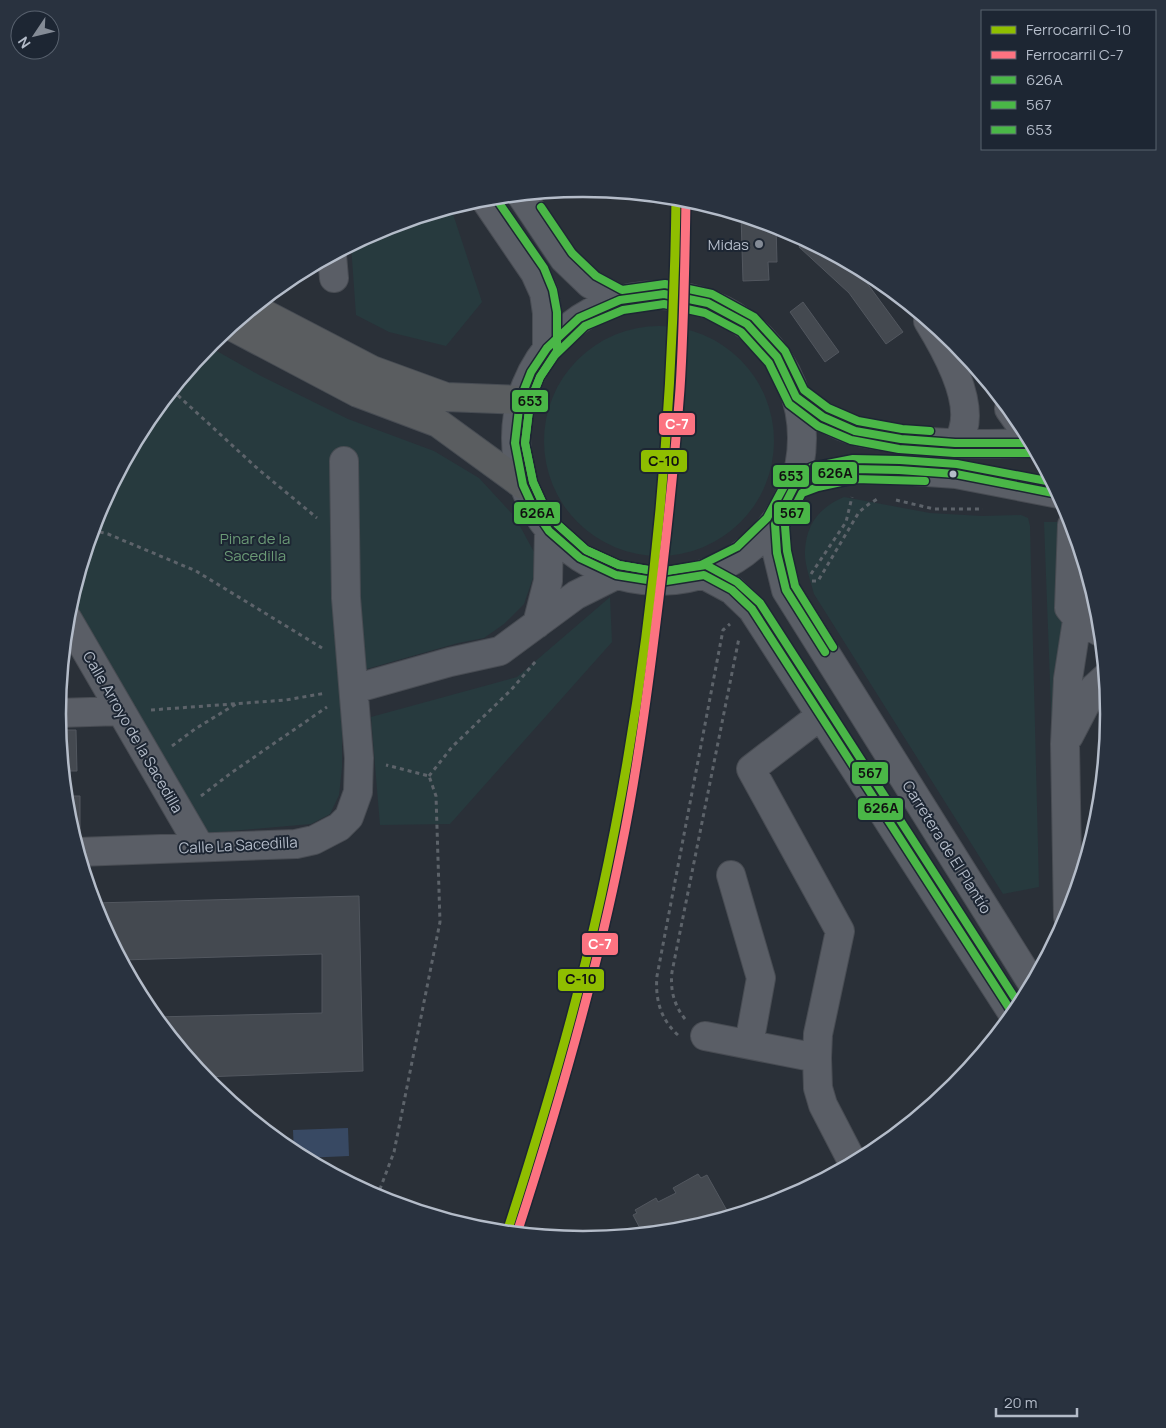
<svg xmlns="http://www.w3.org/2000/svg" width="1166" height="1428" font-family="Manrope,sans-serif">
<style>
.green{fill:#273a3e}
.water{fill:#384963}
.building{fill:#444950;stroke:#52575f}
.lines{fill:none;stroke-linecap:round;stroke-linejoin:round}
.minor-casing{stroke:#484c53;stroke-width:30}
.highway-casing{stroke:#474c53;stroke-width:30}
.path{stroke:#5d636a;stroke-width:3;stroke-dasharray:4 4;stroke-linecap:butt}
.minor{stroke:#5a5e66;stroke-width:28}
.highway{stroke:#5a5d60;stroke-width:28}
.bus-1-casing{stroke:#1d2633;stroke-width:11}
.bus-2-casing{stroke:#1d2633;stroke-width:11}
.bus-3-casing{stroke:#1d2633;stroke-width:11}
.bus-1{stroke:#4ab747;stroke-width:8}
.bus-2{stroke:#4ab747;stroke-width:8}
.bus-3{stroke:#4ab747;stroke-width:8}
.rail-1-casing{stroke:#1d2633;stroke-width:12}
.rail-2-casing{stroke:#1d2633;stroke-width:12}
.rail-1{stroke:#8fbe00;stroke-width:9}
.rail-2{stroke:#fc7381;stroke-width:9}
.poi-dot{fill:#848b96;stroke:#1d2633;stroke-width:2}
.bus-dot{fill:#b4bcc9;stroke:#1d2633;stroke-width:2}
.labels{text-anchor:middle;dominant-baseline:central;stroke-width:4;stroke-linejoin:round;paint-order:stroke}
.poi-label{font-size:15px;fill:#b4bcc9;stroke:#1d2633;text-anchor:end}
.park-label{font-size:15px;fill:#6b9a76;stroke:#1d2633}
.street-label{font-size:15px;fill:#b4bcc9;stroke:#1d2633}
.rim{fill:none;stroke:#b4bcc9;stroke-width:2.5}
.line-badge{stroke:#1d2633;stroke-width:2}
.badge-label{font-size:14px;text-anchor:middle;font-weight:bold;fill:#fff}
.pale-badge-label{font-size:14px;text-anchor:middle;font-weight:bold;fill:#111}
</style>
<rect width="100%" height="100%" fill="#2a3038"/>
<!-- green -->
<path class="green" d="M451 208 482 302 446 346 389 332 356 315 351 245 382 228Z
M544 441a115 115 0 1 1 230 0a115 115 0 1 1-230 0Z
M208 346 261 376 348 419 434 451 479 478 515 517 534 552 533 578 524 604 504 624 484 638 458 643 342 676V768L339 795 330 814 311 824 209 833 201 822 70 605 98 513 146 422Z
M844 497 930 513 982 516 1021 515 1028 518 1030 526 1039 887 1003 894 814 594C811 582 804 563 805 551 806 524 820 507 844 497Z
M1044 522H1068L1065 616 1052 735Z
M610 597 612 642 450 824 380 825 371 717 517 677Z"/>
<!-- water -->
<path class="water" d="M348 1128 349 1156 304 1158 294 1153 293 1130Z"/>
<!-- building -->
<path class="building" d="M741 215 776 226 777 262H768L769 280 743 281Z
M805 240 843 260 864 279 903 332 886 344 849 293 799 247Z
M803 302 839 352 825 362 790 312Z
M60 730H76L77 771H63Z
M66 796H80V832H72L68 816Z
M359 896 363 1071 204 1077 155 1017 322 1013V954L122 960 97 915 94 903Z
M698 1174 701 1178 707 1175 730 1216 685 1229 643 1234 633 1215 637 1213 635 1210 656 1198 658 1202 676 1193 673 1188Z"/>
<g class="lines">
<defs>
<path id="minor" d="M521 195 564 259 590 284 620 300
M484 198 535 273 544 293 547 313V348
M332 255 334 278
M516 438a143 143 0 1 1 286 0a143 143 0 1 1-286 0Z
M928 321C944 347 973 398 963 430 962 435 958 439 955 443
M796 397C815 411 833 425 856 431 864 434 873 434 882 436 931 445 981 445 1031 443
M1009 409 1026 433
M795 485 815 477 854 469 899 470 956 474 1059 494
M775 524 777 553 786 590 1032 983
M1072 525 1069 608 1077 618 1100 632
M704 575 732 590 752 609 1013 1014
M67 618 200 847
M537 624 548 581 549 531
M354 689 450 662 500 651 576 595 616 575
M58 713 121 711
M1069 736 1094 688 1105 678
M78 852 296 844 314 840 339 827 349 817 358 792 359 758 346 598 344 461
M731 875 761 978 749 1044
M1068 917 1065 744 1068 679 1085 569
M705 1036 817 1058 818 1088 823 1105 853 1163
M817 1058 818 1034 840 931 751 769 820 716"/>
<path id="highway" d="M253 308 372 370 446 397 520 400
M231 326 358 393 438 423 523 485"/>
</defs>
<!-- minor casing -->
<use href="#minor" class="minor-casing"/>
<!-- highway casing -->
<use href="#highway" class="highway-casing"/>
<!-- path -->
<path class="path" d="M172 390 258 469 317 518
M896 500 934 509H983
M92 530 108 534 196 571 322 648
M811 574 846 522 852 497
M812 581H818L859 512 869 504 879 498
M151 710 286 700 326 693
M172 746 195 729 236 704
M429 776 452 747 511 690 536 661
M201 796 231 773 327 707
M685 1019C674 1005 670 990 672 972L739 638
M678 1035C660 1019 655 998 657 976L723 630 730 624
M377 1197 394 1152 440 922 436 796 429 776 386 765"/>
<!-- minor -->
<use href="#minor" class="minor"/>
<!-- highway -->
<use href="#highway" class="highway"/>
<defs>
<path id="bus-1" d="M825 652 786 590 777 553 775 524 795 485 815 477 854 469 899 470 956 474 1058 494
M1013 1014 752 609 732 590 704 575 660 582 616 575 580 558 549 531 534 509 523 485 515 443 520 400 531 372 547 348 579 318 620 300 664 294 708 303 747 324 777 357 796 397 823 417 855 431 901 439 955 443H1031"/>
<path id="bus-2" d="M833 647 795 586 787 551 785 526 802 493 818 487 855 479 925 481
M1020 1006 760 603 737 582 706 565 660 572 619 565 586 550 557 524 543 504 533 482 525 443 530 402 540 377 555 355 585 326 623 310 664 304 705 313 741 332 769 363 789 404 818 426 851 440 899 449 954 453H1031"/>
<path id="bus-3" d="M495 197 544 268 553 290 557 312V351L540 377 530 402 525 443 533 482 543 504 557 524 586 550 619 565 660 572 701 565 737 547 767 518 789 477 812 467 853 459 900 460 957 464 1052 482
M541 207 572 253 596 276 622 290 665 284 712 294 754 317 785 351 804 390 828 408 858 421 902 429 930 431"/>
</defs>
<!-- bus-1 casing -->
<use href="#bus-1" class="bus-1-casing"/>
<!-- bus-2 casing -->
<use href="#bus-2" class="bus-2-casing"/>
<!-- bus-3 casing -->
<use href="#bus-3" class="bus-3-casing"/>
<!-- bus-1 -->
<use href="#bus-1" class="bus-1"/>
<!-- bus-2 -->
<use href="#bus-2" class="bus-2"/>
<!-- bus-3 -->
<use href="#bus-3" class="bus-3"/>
<defs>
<path id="rail-1" d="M507 1232C543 1121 576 1010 601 896 651 668 673 431 676 198"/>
<path id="rail-2" d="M517 1233C558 1107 595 980 621 850 636 778 646 704 655 631 665 551 674 470 680 389 684 326 685 262 686 199"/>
</defs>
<!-- rail-1 casing -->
<use href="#rail-1" class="rail-1-casing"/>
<!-- rail-2 casing -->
<use href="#rail-2" class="rail-2-casing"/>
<!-- rail-1 -->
<use href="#rail-1" class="rail-1"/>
<!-- rail-2 -->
<use href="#rail-2" class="rail-2"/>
</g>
<!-- markers -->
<circle class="poi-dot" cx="759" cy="244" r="5"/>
<circle class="bus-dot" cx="953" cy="474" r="4.5"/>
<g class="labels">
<!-- poi labels -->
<g class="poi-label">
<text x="749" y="244">Midas</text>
</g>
<!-- park labels -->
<g class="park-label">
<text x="255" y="538">Pinar de la<tspan x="255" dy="17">Sacedilla</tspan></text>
</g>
<!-- street labels -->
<g class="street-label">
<text transform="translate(133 732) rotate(60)">Calle Arroyo de la Sacedilla</text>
<text transform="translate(238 845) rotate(-3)">Calle La Sacedilla</text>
<text transform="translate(947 847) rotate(58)">Carretera de El Plantío</text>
</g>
</g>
<!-- crop -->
<path d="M0 0H1166V1428H0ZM66 714a517 517 0 1 1 1034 0a517 517 0 1 1-1034 0Z" fill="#29323f" fill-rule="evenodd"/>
<path class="rim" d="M66 714a517 517 0 1 1 1034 0a517 517 0 1 1-1034 0Z"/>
<g class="line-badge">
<rect x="511" y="389" width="38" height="24" rx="5" fill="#4ab747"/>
<rect x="658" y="412" width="38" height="24" rx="5" fill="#fc7381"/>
<rect x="640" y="449" width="48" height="24" rx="5" fill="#8fbe00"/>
<rect x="811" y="461" width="47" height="24" rx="5" fill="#4ab747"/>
<rect x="772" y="464" width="38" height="24" rx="5" fill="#4ab747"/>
<rect x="773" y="501" width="38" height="24" rx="5" fill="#4ab747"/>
<rect x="513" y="501" width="48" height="24" rx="5" fill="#4ab747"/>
<rect x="851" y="761" width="38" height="24" rx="5" fill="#4ab747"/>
<rect x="857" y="797" width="47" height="24" rx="5" fill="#4ab747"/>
<rect x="581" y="932" width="38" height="24" rx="5" fill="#fc7381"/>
<rect x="557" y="968" width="48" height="24" rx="5" fill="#8fbe00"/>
</g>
<g class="badge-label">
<text x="677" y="429">C-7</text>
<text x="600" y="949">C-7</text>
</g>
<g class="pale-badge-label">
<text x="530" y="406">653</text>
<text x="664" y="466">C-10</text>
<text x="835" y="478">626A</text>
<text x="791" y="481">653</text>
<text x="792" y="518">567</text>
<text x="537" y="518">626A</text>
<text x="870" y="778">567</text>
<text x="881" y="813">626A</text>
<text x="581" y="984">C-10</text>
</g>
<!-- legend -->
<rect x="981" y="10" width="175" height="140" fill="#1d2633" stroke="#59626f"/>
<rect x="991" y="26" width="25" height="8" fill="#8fbe00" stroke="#59626f"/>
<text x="1026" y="35" font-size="15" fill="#b4bcc9">Ferrocarril C-10</text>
<rect x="991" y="51" width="25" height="8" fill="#fc7381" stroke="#59626f"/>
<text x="1026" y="60" font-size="15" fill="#b4bcc9">Ferrocarril C-7</text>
<rect x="991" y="76" width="25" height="8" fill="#4ab747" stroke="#59626f"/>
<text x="1026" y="85" font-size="15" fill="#b4bcc9">626A</text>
<rect x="991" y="101" width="25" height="8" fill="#4ab747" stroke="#59626f"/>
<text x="1026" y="110" font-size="15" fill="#b4bcc9">567</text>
<rect x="991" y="126" width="25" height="8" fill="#4ab747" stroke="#59626f"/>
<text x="1026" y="135" font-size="15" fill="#b4bcc9">653</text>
<!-- north arrow -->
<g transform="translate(35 35) rotate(235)"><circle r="24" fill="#1d2633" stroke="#59626f"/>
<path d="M0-4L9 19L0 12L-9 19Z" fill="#848b96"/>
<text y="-8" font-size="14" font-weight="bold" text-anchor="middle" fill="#b4bcc9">N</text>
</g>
<!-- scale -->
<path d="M996 1408v8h81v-8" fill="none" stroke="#b4bcc9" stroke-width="2.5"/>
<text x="1004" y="1408" font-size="15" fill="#b4bcc9" stroke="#1d2633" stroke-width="4" paint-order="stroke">20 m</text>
</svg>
